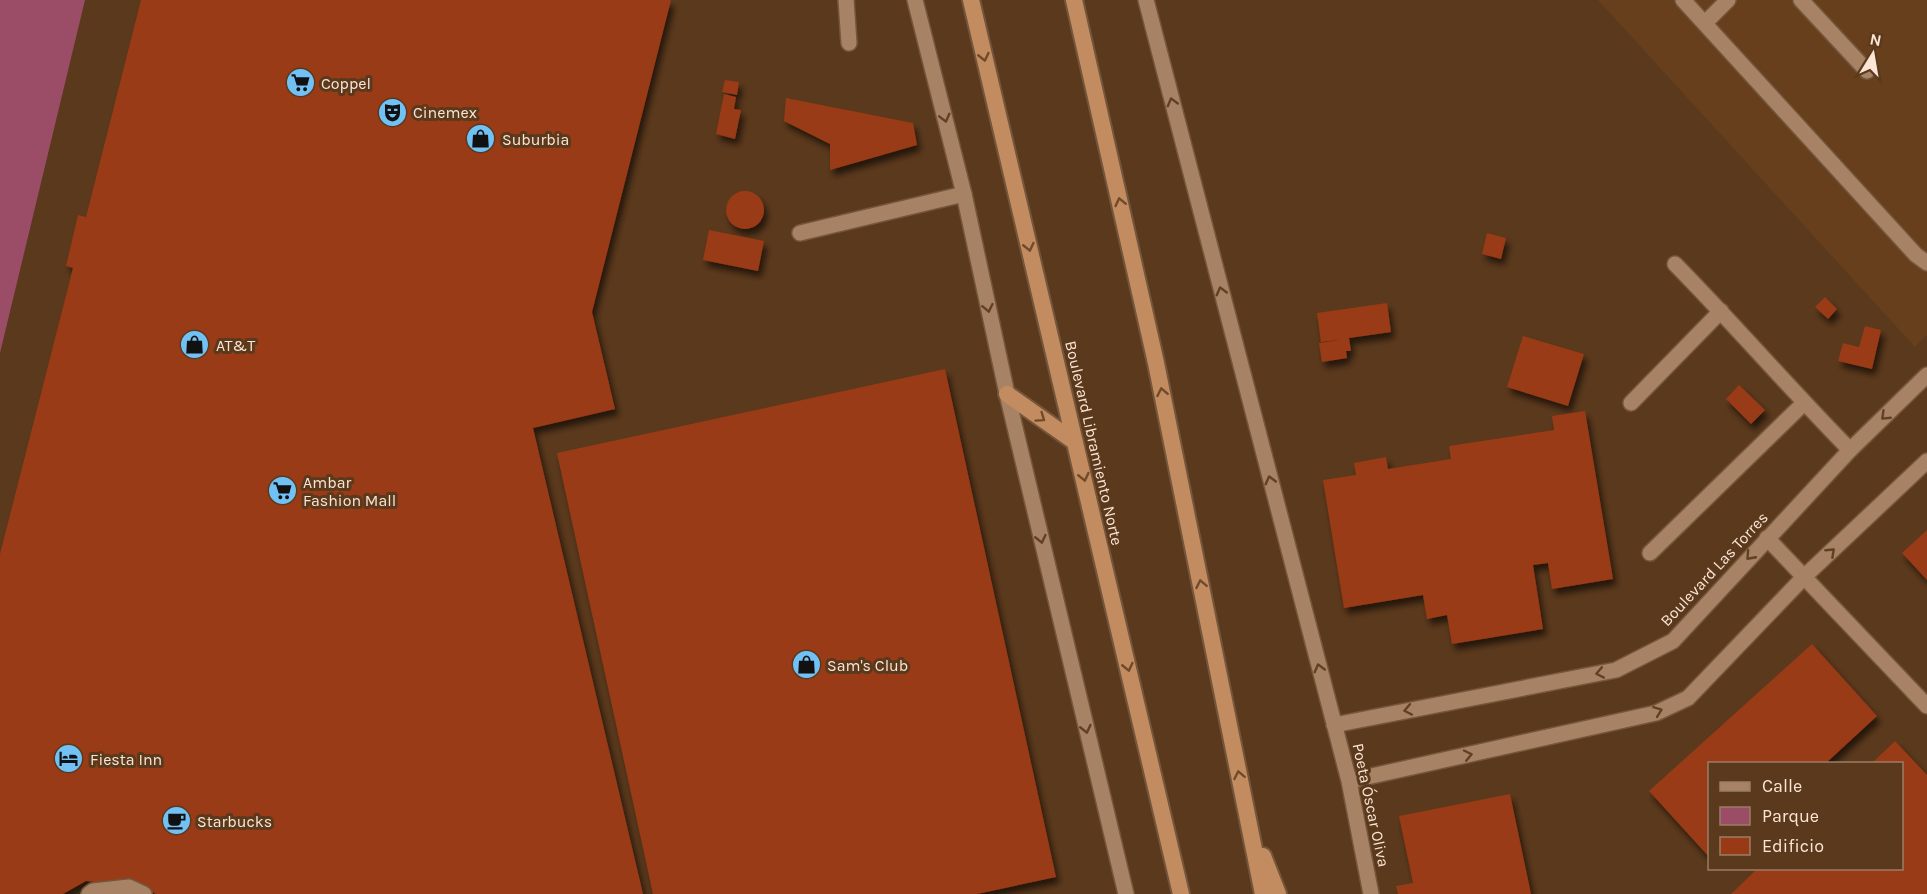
<svg xmlns="http://www.w3.org/2000/svg" width="1927" height="894" font-family="Karla,sans-serif">
<style>
.built{fill:#673f1d}
.green{fill:#9b4d68}
.building{fill:#993a16;filter:url(#shadow)}
.lines{fill:none;stroke-linecap:round;stroke-linejoin:round}
.service-casing{stroke:#74563c;stroke-width:18}
.minor-casing{stroke:#74563c;stroke-width:18}
.tertiary-casing{stroke:#74563c;stroke-width:18}
.trunk-casing{stroke:#74563c;stroke-width:20}
.service{stroke:#a88264;stroke-width:15}
.minor{stroke:#a88264;stroke-width:15}
.tertiary{stroke:#a88264;stroke-width:15}
.trunk{stroke:#c38c60;stroke-width:16}
.oneway{stroke:#704a2a}
.oneway2{stroke:#634023}
.labels{text-anchor:middle;dominant-baseline:central;stroke-width:6;stroke-linejoin:round;paint-order:stroke}
.poi-label{font-size:16px;fill:#fbe5d5;stroke:#5b391c;text-anchor:start}
.street-label{font-size:16px;fill:#fbe5d5;stroke:#5b391c}
</style>
<defs>
<filter id="shadow"><feDropShadow dx="3.5" dy="6" stdDeviation="3" flood-color="#0009"/></filter>
</defs>
<rect width="100%" height="100%" fill="#5b391c"/>
<!-- built -->
<path class="built" d="M1598 0H1927V335L1915 347Z"/>
<!-- green -->
<path class="green" d="M0 0H85L0 353Z"/>
<!-- building -->
<path class="building" d="M141 0H671L592 312 615 409 533 428 643 894H156L143 887 86 881 63 894H0V554L73 268 66 266 78 215 86 217Z
M725 80 739 82 737 95 722 92Z
M724 94 736 97 734 109 741 110 735 139 716 134Z
M786 98 913 123 917 145 830 170V144L784 121Z
M726 210a19 19 0 1 1 38 0a19 19 0 1 1-38 0Z
M709 230 764 241 758 271 703 260Z
M1487 233 1506 238 1501 259 1482 254Z
M1825 297 1837 309 1828 319 1815 307Z
M1387 303 1391 332 1349 338 1351 351H1346L1347 358 1322 362 1319 343 1339 340 1321 342 1317 313Z
M1865 326 1881 330 1872 369 1838 361 1843 343 1859 347Z
M1523 336 1584 354 1568 406 1507 387Z
M945 369 1056 877 977 894H653L557 453Z
M1739 385 1765 410 1751 424 1726 399Z
M1585 411 1613 579 1552 589 1548 563 1533 565 1543 629 1452 644 1447 615 1427 619 1423 595 1344 608 1323 480 1356 475 1354 463 1386 457 1388 469 1451 459 1449 446 1554 430 1552 416Z
M1927 530V580L1902 553Z
M1812 644 1877 716 1825 764H1710V858L1649 791Z
M1895 741 1927 775V894H1731L1758 868H1902V764H1871Z
M1510 794 1531 894H1398L1396 886 1413 883 1399 816Z"/>
<g class="lines">
<defs>
<path id="service" d="M846 0 849 43
M1683 0 1916 255 1927 263
M1801 0 1867 71
M1705 23 1728 0
M800 233 964 194
M1675 264C1735 325 1790 389 1850 450
M1631 403 1721 311
M1650 553 1804 403
M89 894 93 891 129 887 144 894"/>
<path id="minor" d="M1767 538 1927 706"/>
<path id="tertiary" d="M915 0 964 194 1007 394 1126 894
M1146 0 1349 781 1371 894
M1334 725 1616 670 1673 641 1850 450 1927 375
M1349 781 1656 713 1688 698 1805 576 1927 461"/>
<path id="trunk" d="M971 0 1181 894
M1074 0 1156 363 1263 894
M1007 394 1075 442
M1263 856 1278 894"/>
</defs>
<!-- service casing -->
<use href="#service" class="service-casing"/>
<!-- minor casing -->
<use href="#minor" class="minor-casing"/>
<!-- tertiary casing -->
<use href="#tertiary" class="tertiary-casing"/>
<!-- trunk casing -->
<use href="#trunk" class="trunk-casing"/>
<!-- service -->
<use href="#service" class="service"/>
<!-- minor -->
<use href="#minor" class="minor"/>
<!-- tertiary -->
<use href="#tertiary" class="tertiary"/>
<!-- trunk -->
<use href="#trunk" class="trunk"/>
</g>
<!-- one-way arrows -->
<defs><path id="oneway-chevron" d="M-2-3.5L2.5 0L-2 3.5" fill="none" stroke-width="1.6" stroke-linecap="round" stroke-linejoin="round" transform="scale(1.5)"/></defs>
<g class="oneway">
<use href="#oneway-chevron" transform="translate(984 57) rotate(77)"/>
<use href="#oneway-chevron" transform="translate(1120 202) rotate(-103)"/>
<use href="#oneway-chevron" transform="translate(1029 247) rotate(77)"/>
<use href="#oneway-chevron" transform="translate(1162 392) rotate(-101)"/>
<use href="#oneway-chevron" transform="translate(1041 418) rotate(35)"/>
<use href="#oneway-chevron" transform="translate(1084 477) rotate(77)"/>
<use href="#oneway-chevron" transform="translate(1201 584) rotate(-101)"/>
<use href="#oneway-chevron" transform="translate(1128 667) rotate(77)"/>
<use href="#oneway-chevron" transform="translate(1239 775) rotate(-101)"/>
</g>
<g class="oneway2">
<use href="#oneway-chevron" transform="translate(1172 102) rotate(-105)"/>
<use href="#oneway-chevron" transform="translate(945 118) rotate(76)"/>
<use href="#oneway-chevron" transform="translate(1221 291) rotate(-105)"/>
<use href="#oneway-chevron" transform="translate(988 308) rotate(78)"/>
<use href="#oneway-chevron" transform="translate(1885 416) rotate(136)"/>
<use href="#oneway-chevron" transform="translate(1270 480) rotate(-105)"/>
<use href="#oneway-chevron" transform="translate(1041 539) rotate(77)"/>
<use href="#oneway-chevron" transform="translate(1831 552) rotate(-43)"/>
<use href="#oneway-chevron" transform="translate(1750 556) rotate(132)"/>
<use href="#oneway-chevron" transform="translate(1319 668) rotate(-105)"/>
<use href="#oneway-chevron" transform="translate(1600 673) rotate(169)"/>
<use href="#oneway-chevron" transform="translate(1408 710) rotate(169)"/>
<use href="#oneway-chevron" transform="translate(1658 711) rotate(-21)"/>
<use href="#oneway-chevron" transform="translate(1086 729) rotate(77)"/>
<use href="#oneway-chevron" transform="translate(1468 755) rotate(-12)"/>
</g>
<!-- icons -->
<defs>
<symbol id="supermarket-disc" viewBox="-11 -11 22 22"><circle r="9.5" fill="#72c1f5" stroke="#5b391c"/><path d="M-6-5.5h2.5l.6 2H6L4.5 2H-2.5L-4.4-4H-6ZM-1.5 3.2a1.3 1.3 0 1 0 .1 0ZM3 3.2a1.3 1.3 0 1 0 .1 0Z" fill="#111"/></symbol>
<symbol id="theatre-disc" viewBox="-11 -11 22 22"><circle r="9.5" fill="#72c1f5" stroke="#5b391c"/><path d="M-5-5.5Q0-4 5-5.5V0Q5 5 0 6Q-5 5-5 0ZM-3.3-2.5H-1v1.5H-3.3ZM1-2.5H3.3v1.5H1ZM-2.8 1Q0 5.5 2.8 1Z" fill="#111"/></symbol>
<symbol id="shop-disc" viewBox="-11 -11 22 22"><circle r="9.5" fill="#72c1f5" stroke="#5b391c"/><path d="M-5-2.5h2.3a2.7 3.5 0 0 1 5.4 0H5L5.5 6h-11ZM-1.5-2.5h3a1.5 2.3 0 0 0-3 0Z" fill="#111"/></symbol>
<symbol id="hotel-disc" viewBox="-11 -11 22 22"><circle r="9.5" fill="#72c1f5" stroke="#5b391c"/><path d="M-6-4.5h1.5V1H6V5H4.5V3h-9V5H-6ZM-4 0a1.8 1.8 0 1 1 3.6 0ZM.5 0V-2.5h3Q6-2.5 6 0Z" fill="#111"/></symbol>
<symbol id="cafe-disc" viewBox="-11 -11 22 22"><circle r="9.5" fill="#72c1f5" stroke="#5b391c"/><path d="M-5.5-4.5H6V0H3Q3 3.5 0 3.5H-2.5Q-5.5 3.5-5.5 0ZM3-3.2v2h1.7v-2ZM-6 4.5H4V6H-6Z" fill="#111"/></symbol>
</defs>
<g fill-rule="evenodd">
<use href="#supermarket-disc" x="284" y="66" width="33" height="33"/>
<use href="#theatre-disc" x="376" y="96" width="33" height="33"/>
<use href="#shop-disc" x="464" y="122" width="33" height="33"/>
<use href="#shop-disc" x="178" y="328" width="33" height="33"/>
<use href="#supermarket-disc" x="266" y="474" width="33" height="33"/>
<use href="#shop-disc" x="790" y="648" width="33" height="33"/>
<use href="#hotel-disc" x="52" y="742" width="33" height="33"/>
<use href="#cafe-disc" x="160" y="804" width="33" height="33"/>
</g>
<g class="labels">
<!-- poi labels -->
<g class="poi-label">
<text x="321" y="83">Coppel</text>
<text x="413" y="112">Cinemex</text>
<text x="502" y="139">Suburbia</text>
<text x="216" y="345">AT&amp;T</text>
<text x="303" y="482">Ambar<tspan x="303" dy="18">Fashion Mall</tspan></text>
<text x="827" y="665">Sam's Club</text>
<text x="90" y="759">Fiesta Inn</text>
<text x="197" y="821">Starbucks</text>
</g>
<!-- street labels -->
<g class="street-label">
<text transform="translate(1094 443) rotate(77)">Boulevard Libramiento Norte</text>
<text transform="translate(1714 569) rotate(-47)">Boulevard Las Torres</text>
<text transform="translate(1371 805) rotate(78)">Poeta Óscar Oliva</text>
</g>
</g>
<!-- legend -->
<rect x="1708" y="762" width="195" height="108" fill="#5b391c" stroke="#9b7e66" stroke-width="1.5"/>
<rect x="1720" y="782" width="30" height="9" fill="#a88264" stroke="#9b7e66" stroke-width="1.5"/>
<text x="1762" y="792" font-size="18" fill="#fbe5d5">Calle</text>
<rect x="1720" y="807" width="30" height="18" fill="#9b4d68" stroke="#9b7e66" stroke-width="1.5"/>
<text x="1762" y="822" font-size="18" fill="#fbe5d5">Parque</text>
<rect x="1720" y="837" width="30" height="18" fill="#993a16" stroke="#9b7e66" stroke-width="1.5"/>
<text x="1762" y="852" font-size="18" fill="#fbe5d5">Edificio</text>
<!-- north arrow -->
<g transform="translate(1873 54) rotate(11)" stroke="#5b391c" stroke-width="4.5" paint-order="stroke">
<path d="M0-4.5L10 22L0 15L-10 22Z" fill="#fbe5d5"/>
<text y="-9" font-size="16" font-weight="bold" text-anchor="middle" fill="#fbe5d5">N</text>
</g>
</svg>
